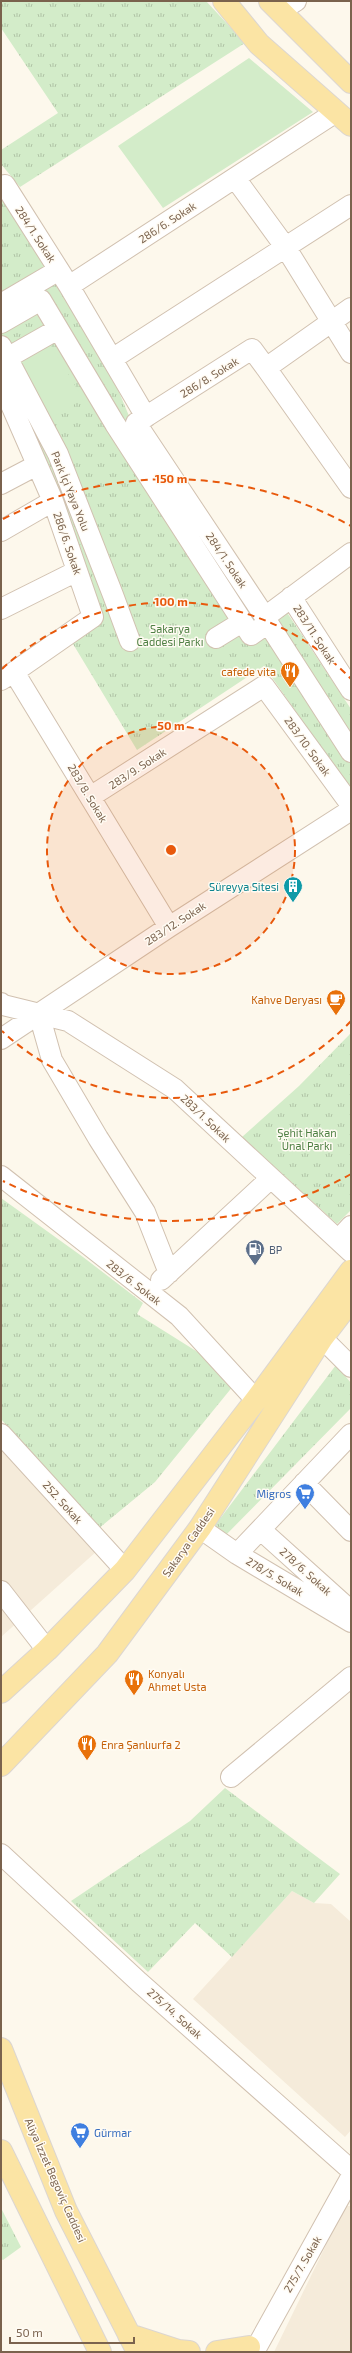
<svg xmlns="http://www.w3.org/2000/svg" width="352" height="2353" font-family="'Exo 2',sans-serif">
<style>
.residential{fill:#f5ebda}
.grass{fill:url(#grass-tufts)}
.garden{fill:#d3ecc9}
.lines{fill:none;stroke-linecap:round;stroke-linejoin:round}
.minor-casing{stroke:#d1c1b0;stroke-width:22}
.major-casing{stroke:#dcd6d1;stroke-width:24}
.minor{stroke:#fff;stroke-width:20}
.major{stroke:#fbe4a4;stroke-width:22}
.ring{fill:none;stroke:#e8590c;stroke-width:2;stroke-dasharray:7 5}
.labels{text-anchor:middle;dominant-baseline:central;stroke-width:3;stroke-linejoin:round;paint-order:stroke}
.street-label{font-size:11px;fill:#7a624d;stroke:#fffbf3}
.park-label{font-size:11px;fill:#4f8044;stroke:#fffbf3}
.food-label{font-size:11px;fill:#c56008;stroke:#fffbf3;text-anchor:end}
.culture-label{font-size:11px;fill:#0d838f;stroke:#fffbf3;text-anchor:end}
.service-label{font-size:11px;fill:#4e5e75;stroke:#fffbf3;text-anchor:start}
.shop-label{font-size:11px;fill:#366cbe;stroke:#fffbf3;text-anchor:end}
.centre{fill:#e8590c;stroke:#fffbf3;stroke-width:2}
.ring-label{font-size:12px;text-anchor:middle;font-weight:bold;fill:#e8590c;stroke:#fffbf3;stroke-width:3;stroke-linejoin:round;paint-order:stroke}
</style>
<defs>
<pattern id="grass-tufts" width="24" height="20" patternUnits="userSpaceOnUse"><rect width="24" height="20" fill="#d3ecc9"/><path d="M3 7l-1-3M5 7V3M7 7l1-3M15 17l-1-3M17 17v-4M19 17l1-3" fill="none" stroke="#b0c3a5"/></pattern>
</defs>
<rect width="100%" height="100%" fill="#fdf8ec"/>
<!-- residential -->
<path class="residential" d="M1 1434 97 1551 1 1637Z
M292 1891 314 1903 331 1904 351 1922V2130L345 2137 193 1999Z
M345 2206H351V2352H274Z"/>
<!-- grass -->
<path class="grass" d="M4 1H206L245 43 20 187 1 164V150L58 113 1 28V3Z
M1 198 66 296 119 392 137 435 192 527 260 628 286 611 351 709V783L348 786 264 666 137 750 70 639 93 617 1 367Z
M351 1033V1210L337 1224 242 1137 299 1086Z
M1 1198 83 1257 143 1303 137 1314 212 1361 238 1380 155 1482 98 1529 1 1419Z
M336 1365 351 1383V1408L220 1541 210 1532Z
M225 1788 340 1874 314 1903 292 1891 232 1957 195 1923 148 1972 71 1901 190 1821Z
M1 2208 21 2247 3 2260 1 2259Z"/>
<!-- garden -->
<path class="garden" d="M249 58 313 112 163 208 118 146Z
M1 267 13 289 1 296Z
M48 341 83 399 50 419 15 361Z"/>
<g class="lines">
<defs>
<path id="minor" d="M280 11 296 1
M235 178 286 248 351 353
M1 187 5 185 69 286
M1 304 59 270
M351 308 266 368 351 488
M1 323 41 300 115 424 251 635 268 623 351 752
M1 346 58 454 113 595 130 641
M112 359 351 205
M1 367 7 358 58 329
M266 368 252 349 136 423 265 617 351 553
M1 382 53 501 93 617 14 672
M146 417 69 286 336 112
M1 484 37 465
M1 531 53 501
M291 597 351 690
M1 609 77 571
M216 638 242 622
M1 680 14 672 169 927
M90 797 264 686 351 805
M1 1003 3 1005 68 1021 175 1089 351 1252
M39 1014 52 1060 98 1138 145 1212 169 1273
M1 1039 169 927 351 810
M1 1176 179 1316 256 1400
M338 1240 351 1226
M161 1280 271 1178
M322 1338 351 1367
M1 1434 125 1570
M304 1483 351 1531
M200 1528 237 1554 351 1622
M261 1530 351 1611
M237 1554 351 1434
M1 1591 47 1650
M231 1777 351 1677
M1 1854 139 1982 351 2170
M254 2352 351 2177"/>
<path id="major" d="M224 1 259 44 351 125
M270 1 351 82
M1 1692 47 1650 125 1570 256 1400 351 1271
M1 1765 107 1654 200 1528 322 1338 351 1300
M1 2049 66 2211 138 2352
M1 2151 100 2352
M129 2335 178 2351 189 2352
M217 2352 249 2347"/>
</defs>
<!-- minor casing -->
<use href="#minor" class="minor-casing"/>
<!-- major casing -->
<use href="#major" class="major-casing"/>
<!-- minor -->
<use href="#minor" class="minor"/>
<!-- major -->
<use href="#major" class="major"/>
</g>
<!-- distance rings -->
<circle cx="171" cy="850" r="124" fill="#e8590c" fill-opacity=".12"/>
<g class="ring">
<circle cx="171" cy="850" r="124"/>
<path d="M351 1021A248 248 0 0 1 2 1031M2 669A248 248 0 0 1 351 679"/>
<path d="M351 1174A371 371 0 0 1 3 1181M3 519A371 371 0 0 1 351 526"/>
</g>
<!-- icons -->
<defs>
<symbol id="restaurant-pin" viewBox="-11 -11 22 30"><path d="M0 17L-7.5 6A9.5 9.5 0 1 1 7.5 6Z" fill="#e8710a" stroke="#fffbf3"/><path d="M-5-6h1v4h1v-4h1v4h1v-4h1v5L-1.5 .5V6h-2V.5L-5-1ZM5-6V6H3V1.5H1.5Q1.5-4 5-6Z" fill="#fff"/></symbol>
<symbol id="building-pin" viewBox="-11 -11 22 30"><path d="M0 17L-7.5 6A9.5 9.5 0 1 1 7.5 6Z" fill="#0f9aa8" stroke="#fffbf3"/><path d="M-4-6H4V6H1V3H-1V6H-4ZM-2.5-4.3h1.7v1.8h-1.7ZM.8-4.3h1.7v1.8H.8ZM-2.5-1h1.7V.8h-1.7ZM.8-1h1.7V.8H.8Z" fill="#fff"/></symbol>
<symbol id="cafe-pin" viewBox="-11 -11 22 30"><path d="M0 17L-7.5 6A9.5 9.5 0 1 1 7.5 6Z" fill="#e8710a" stroke="#fffbf3"/><path d="M-5.5-4.5H6V0H3Q3 3.5 0 3.5H-2.5Q-5.5 3.5-5.5 0ZM3-3.2v2h1.7v-2ZM-6 4.5H4V6H-6Z" fill="#fff"/></symbol>
<symbol id="fuel-pin" viewBox="-11 -11 22 30"><path d="M0 17L-7.5 6A9.5 9.5 0 1 1 7.5 6Z" fill="#5c6f8a" stroke="#fffbf3"/><path d="M-5.5-6h7V0h2V4h1.3V-2.5L3-4.5l.8-.8L6-3V5H2.5V1h-1V6h-7ZM-4.2-4.7v3.2H.2V-4.7Z" fill="#fff"/></symbol>
<symbol id="supermarket-pin" viewBox="-11 -11 22 30"><path d="M0 17L-7.5 6A9.5 9.5 0 1 1 7.5 6Z" fill="#3f7fe0" stroke="#fffbf3"/><path d="M-6-5.5h2.5l.6 2H6L4.5 2H-2.5L-4.4-4H-6ZM-1.5 3.2a1.3 1.3 0 1 0 .1 0ZM3 3.2a1.3 1.3 0 1 0 .1 0Z" fill="#fff"/></symbol>
</defs>
<g fill-rule="evenodd">
<use href="#restaurant-pin" x="279" y="660" width="22" height="30"/>
<use href="#building-pin" x="282" y="875" width="22" height="30"/>
<use href="#cafe-pin" x="325" y="988" width="22" height="30"/>
<use href="#fuel-pin" x="244" y="1238" width="22" height="30"/>
<use href="#supermarket-pin" x="294" y="1482" width="22" height="30"/>
<use href="#restaurant-pin" x="123" y="1668" width="22" height="30"/>
<use href="#restaurant-pin" x="76" y="1733" width="22" height="30"/>
<use href="#supermarket-pin" x="69" y="2121" width="22" height="30"/>
</g>
<g class="labels">
<!-- street labels -->
<g class="street-label">
<text transform="translate(167 222) rotate(-33)">286/6. Sokak</text>
<text transform="translate(36 234) rotate(57)">284/1. Sokak</text>
<text transform="translate(209 377) rotate(-32)">286/8. Sokak</text>
<text transform="translate(71 491) rotate(68)">Park İçi Yaya Yolu</text>
<text transform="translate(68 543) rotate(71)">286/6. Sokak</text>
<text transform="translate(227 560) rotate(56)">284/1. Sokak</text>
<text transform="translate(315 634) rotate(57)">283/11. Sokak</text>
<text transform="translate(308 746) rotate(54)">283/10. Sokak</text>
<text transform="translate(137 768) rotate(-33)">283/9. Sokak</text>
<text transform="translate(88 793) rotate(59)">283/8. Sokak</text>
<text transform="translate(175 923) rotate(-33)">283/12. Sokak</text>
<text transform="translate(206 1118) rotate(43)">283/1. Sokak</text>
<text transform="translate(134 1282) rotate(38)">283/6. Sokak</text>
<text transform="translate(63 1502) rotate(48)">252. Sokak</text>
<text transform="translate(188 1542) rotate(-55)">Sakarya Caddesi</text>
<text transform="translate(306 1571) rotate(42)">278/6. Sokak</text>
<text transform="translate(275 1576) rotate(31)">278/5. Sokak</text>
<text transform="translate(175 2013) rotate(42)">275/14. Sokak</text>
<text transform="translate(56 2180) rotate(66)">Aliya İzzet Begoviç Caddesi</text>
<text transform="translate(302 2264) rotate(-60)">275/7. Sokak</text>
</g>
<!-- park labels -->
<g class="park-label">
<text x="170" y="628">Sakarya<tspan x="170" dy="13">Caddesi Parkı</tspan></text>
<text x="307" y="1132">Şehit Hakan<tspan x="307" dy="13">Ünal Parkı</tspan></text>
</g>
<!-- food labels -->
<g class="food-label">
<text x="276" y="671">cafede vita</text>
<text x="322" y="999">Kahve Deryası</text>
<text x="148" y="1673" text-anchor="start">Konyalı<tspan x="148" dy="13">Ahmet Usta</tspan></text>
<text x="101" y="1744" text-anchor="start">Enra Şanlıurfa 2</text>
</g>
<!-- culture labels -->
<g class="culture-label">
<text x="279" y="886">Süreyya Sitesi</text>
</g>
<!-- service labels -->
<g class="service-label">
<text x="269" y="1249">BP</text>
</g>
<!-- shop labels -->
<g class="shop-label">
<text x="291" y="1493">Migros</text>
<text x="94" y="2132" text-anchor="start">Gürmar</text>
</g>
</g>
<circle cx="171" cy="850" r="6" class="centre"/>
<g class="ring-label">
<text x="171" y="483">150 m</text>
<text x="171" y="606">100 m</text>
<text x="171" y="730">50 m</text>
</g>
<!-- border -->
<rect width="352" height="2353" fill="none" stroke="#7a624d" stroke-width="4"/>
<!-- scale -->
<path d="M10 2337v6h124v-6" fill="none" stroke="#7a624d" stroke-width="2"/>
<text x="16" y="2337" font-size="12" fill="#7a624d" stroke="#fffbf3" stroke-width="3" paint-order="stroke">50 m</text>
</svg>
